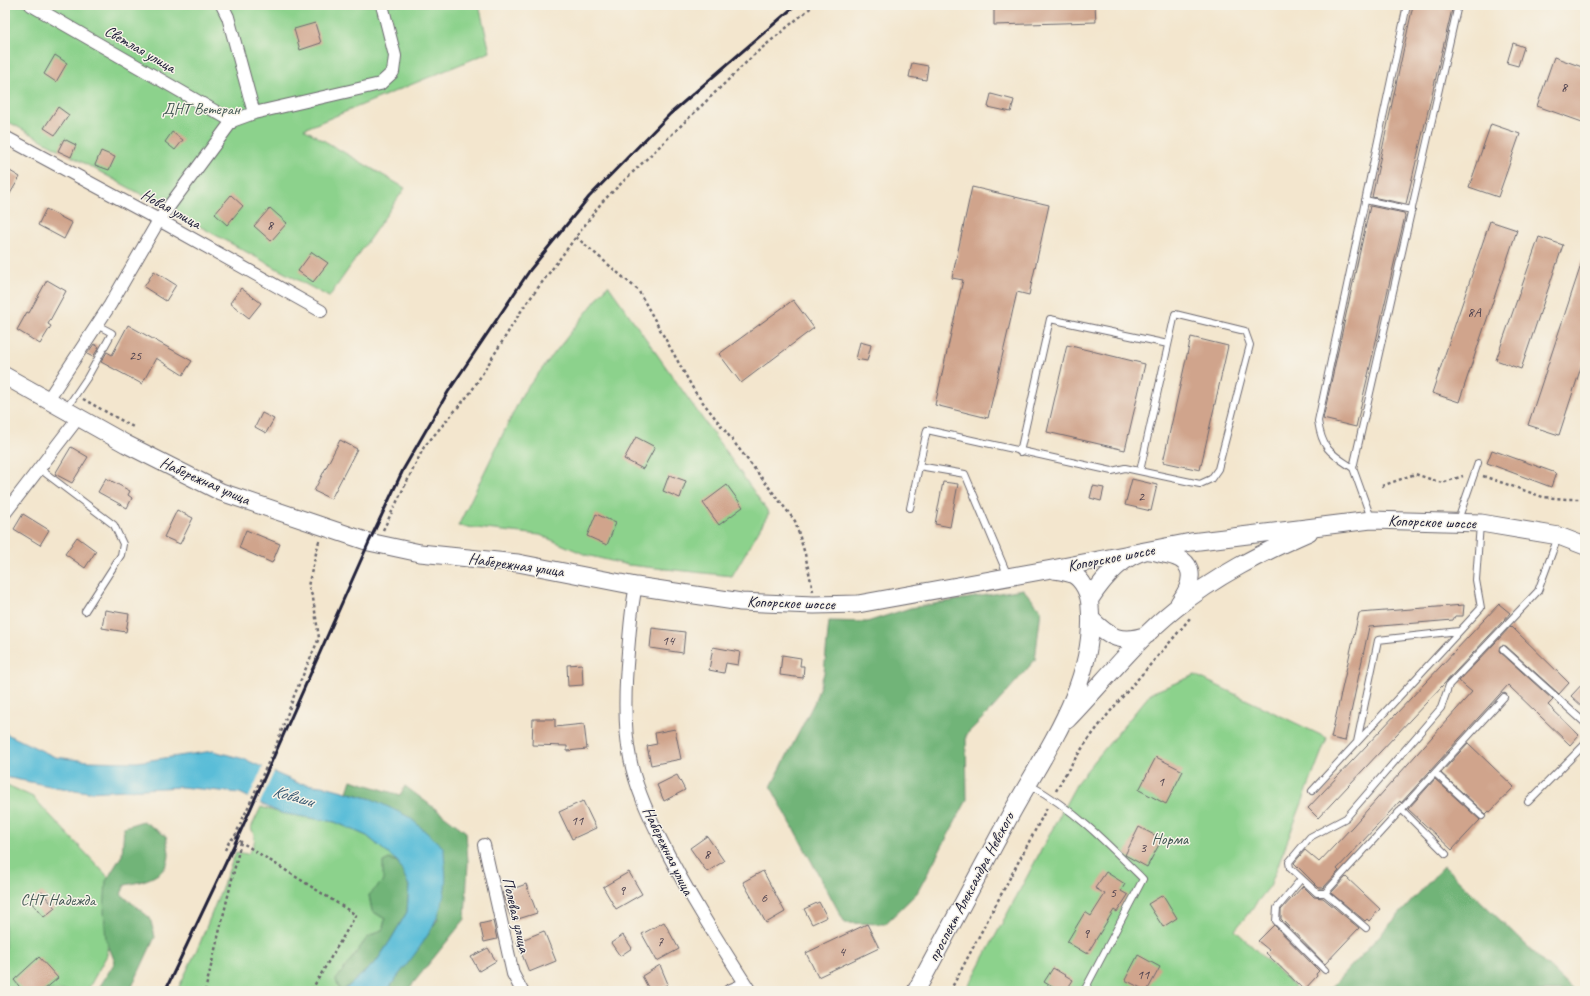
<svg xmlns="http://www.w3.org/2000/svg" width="1590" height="996" font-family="Caveat,sans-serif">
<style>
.green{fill:#8cd28c;stroke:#577a64}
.forest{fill:#71b478;stroke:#4a6b5a}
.water{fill:#5abdd8;stroke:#3e708a}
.pier{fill:#f3e6ce}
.building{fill:#d0a48c}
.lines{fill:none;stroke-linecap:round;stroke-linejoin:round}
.service-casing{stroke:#6b676e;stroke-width:8}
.minor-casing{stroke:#6b676e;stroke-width:14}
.secondary-casing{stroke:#6b676e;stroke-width:19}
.path{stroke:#6b676e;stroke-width:2.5;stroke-dasharray:3 3;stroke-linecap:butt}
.service{stroke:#fff;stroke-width:6}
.minor{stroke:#fff;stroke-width:12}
.secondary{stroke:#fff;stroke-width:17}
.rail{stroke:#22223b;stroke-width:3}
.labels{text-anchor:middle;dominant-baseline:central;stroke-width:3;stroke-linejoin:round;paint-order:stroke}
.number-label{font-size:14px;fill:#4e424f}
.street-label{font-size:16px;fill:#22223b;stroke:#f7f3e8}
.park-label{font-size:16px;fill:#425753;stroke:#f7f3e8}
.water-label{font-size:17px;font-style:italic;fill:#365872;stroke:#f7f3e8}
</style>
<rect width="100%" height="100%" fill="#f7f3e8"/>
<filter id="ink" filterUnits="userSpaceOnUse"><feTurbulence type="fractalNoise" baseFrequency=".025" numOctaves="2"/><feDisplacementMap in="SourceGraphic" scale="8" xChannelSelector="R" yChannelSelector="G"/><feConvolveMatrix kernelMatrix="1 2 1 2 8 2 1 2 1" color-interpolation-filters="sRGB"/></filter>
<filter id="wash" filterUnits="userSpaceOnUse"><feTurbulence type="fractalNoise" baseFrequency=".012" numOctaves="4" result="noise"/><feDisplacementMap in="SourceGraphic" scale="16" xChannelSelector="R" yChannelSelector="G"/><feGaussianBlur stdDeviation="0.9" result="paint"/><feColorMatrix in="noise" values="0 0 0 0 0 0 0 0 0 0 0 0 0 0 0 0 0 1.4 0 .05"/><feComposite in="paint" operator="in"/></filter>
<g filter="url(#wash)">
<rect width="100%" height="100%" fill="#f3e6ce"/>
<!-- green -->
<path class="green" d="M5 5H479L490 52 304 129 405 188 329 297 5 120Z
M608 285 769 513 732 576 628 565 586 555 540 535 458 526 523 393Z
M1195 675 1327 738 1270 886 1235 930 1299 991H966L1078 781 1151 693Z
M5 784 33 797 111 880 107 955 87 991H5Z
M261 807 280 813 335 822 367 836 398 862 389 859 383 881 369 895 372 911 385 919 383 929 367 938 336 980 340 991H177L200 943 236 852 248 854C255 844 257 839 251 828Z"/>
<!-- forest -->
<path class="forest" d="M1023 589 1041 610 1035 660 992 709 966 735 967 800 917 893 885 924 845 923 771 787 815 701 824 673 829 621 867 622 910 608Z
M351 780 400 795 405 786 466 832 468 862 465 919 407 991H387L438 919 372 799 347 792Z
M143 821 166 836C167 842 169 849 169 855 168 877 141 882 125 885L121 894 150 918 155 937 130 991H97L115 962 106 940 104 912 106 881 122 855 124 827Z
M389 859 398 862 409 886 407 912 390 941 376 962 343 991H340L336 980 367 938 383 929 385 919 372 911 369 895 383 881V862Z
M1444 866 1574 991H1328Z"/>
<!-- water -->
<path class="water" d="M5 733 55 757 88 761 137 762 213 751 244 759 298 783 328 787 372 799 409 817 444 848C444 861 447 875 445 888 440 930 410 958 387 991H343L376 962 390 941 407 912 409 886 398 862 367 836 335 822 280 813 240 793 181 787 88 792 55 787 5 777Z"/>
<!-- pier -->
<path class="pier" d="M264 765 275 770 259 805 248 799Z"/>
<g id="blocks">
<!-- building -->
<path class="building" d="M994 5H1095L1096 22 994 25Z
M1413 5H1453L1406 204 1372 197Z
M315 23 321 43 300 50 294 29Z
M1513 43 1524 47 1518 66 1507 63Z
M55 55 67 63 56 82 44 74Z
M1554 57 1585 68V123L1537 106Z
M912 63 928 66 926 80 909 77Z
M991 94 1014 100 1011 112 988 107Z
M58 107 69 115 55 135 44 128Z
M1491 124 1520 134 1498 197 1469 187Z
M172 132 183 140 175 150 165 142Z
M64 139 76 145 71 157 58 151Z
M101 151 115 157 109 170 95 165Z
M5 168 20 177 5 202Z
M972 187 1049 205 1029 295 1017 292 988 418 935 405 963 280 952 278Z
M231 195 243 206 227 225 215 214Z
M1370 206 1404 213 1405 216 1356 427 1323 419Z
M270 208 287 223 271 241 254 226Z
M46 209 72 223 64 239 38 225Z
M1490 221 1517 230 1459 402 1432 393Z
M1539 237 1563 245 1521 369 1496 360Z
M312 252 328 263 313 282 298 271Z
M1583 259H1585V355L1559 435 1528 425Z
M154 271 176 285 166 301 144 287Z
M47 280 66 291 48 324 51 326 40 344 17 330 27 312 29 313Z
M241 288 261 303 249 318 230 303Z
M793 300 814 328 741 383 719 354Z
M128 325 192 361 183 375 156 358 142 384 101 362 107 352 112 355Z
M1191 337 1228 346 1200 470 1163 462Z
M860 342 871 345 867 361 856 359Z
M94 344 99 347 93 357 87 354Z
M1067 345 1145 364 1125 450 1047 432Z
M262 413 274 419 266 433 255 427Z
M636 437 655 447 643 469 624 459Z
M340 440 357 449 331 499 314 491Z
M71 447 88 457 72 483 55 474Z
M1492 450 1556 473 1551 487 1487 463Z
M669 475 686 481 680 498 663 491Z
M106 478 130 491 128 495 132 498 127 508 98 492Z
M1132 479 1157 485 1151 511 1125 505Z
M943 482 958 484 950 527 935 524Z
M727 485 743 507 719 525 703 503Z
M1093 486 1104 488 1101 501 1090 498Z
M177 510 193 518 180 544 164 537Z
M23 514 49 530 40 545 14 529Z
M596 514 616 523 607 545 587 536Z
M246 530 280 544 272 563 239 548Z
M77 537 96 551 85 568 65 554Z
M1499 604 1510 613 1504 620 1318 818 1308 808Z
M1464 605 1463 616H1455L1453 620 1369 627 1345 741 1331 738 1359 613Z
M105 610 129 614 126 632 102 628Z
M1511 626 1569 683 1559 694 1506 646H1500L1499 651 1553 700 1548 705 1579 735 1570 745 1508 685 1401 803 1400 801 1337 869 1339 871 1323 888H1319L1294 863 1305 850 1319 862 1352 827 1472 692 1459 681Z
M652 628 685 632 683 653 650 648Z
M713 647 740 652 738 665 726 663 724 673 709 670Z
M782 655 801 658 800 666H804L803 678 780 675Z
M582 664 583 685 568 686 567 665Z
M1585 681V709L1571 696Z
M533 719H555V727L584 724 587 749 567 751V746L532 745Z
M675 729 681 759 651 765 647 746 657 744 655 733Z
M1468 743 1514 787 1490 812 1489 811 1486 814 1441 773Z
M1156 757 1183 771 1166 804 1139 790Z
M677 775 685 790 664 801 657 785Z
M1435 779 1480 820 1452 850 1408 809Z
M583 801 596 828 572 839 559 812Z
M1139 827 1162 839 1147 867 1125 855Z
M707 836 724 861 707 872 690 848Z
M763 871 785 912 766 923 743 882Z
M629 872 642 894 616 909 603 887Z
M1106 872 1125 884 1121 891 1128 895 1117 912 1114 910 1087 954 1067 942 1085 912 1091 916 1105 894 1095 888Z
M1346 877 1380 909 1369 921 1367 919 1365 921 1331 893Z
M526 884 537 913 512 921 502 893Z
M1303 886 1314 897 1323 898 1359 928 1325 964 1281 919V910Z
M42 892 55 908 44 917 30 901Z
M1163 895 1177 918 1163 927 1148 904Z
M819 902 827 917 812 924 804 909Z
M493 921 497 939 484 942 480 924Z
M664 922 679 949 657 961 642 934Z
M867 924 879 948 818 977 806 953Z
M1274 925 1319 971 1316 974 1317 976 1304 990 1266 953 1269 950 1258 941Z
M544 931 556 961 529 972 517 942Z
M623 935 632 948 620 956 611 943Z
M488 948 496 961 479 971 471 957Z
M1138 955 1160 967 1147 991 1125 980Z
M39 957 58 978 43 991H23L14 980Z
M660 965 668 984 656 991H650L642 976Z
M1053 968 1073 980 1066 991H1059L1044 982Z"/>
</g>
</g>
<g filter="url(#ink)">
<use href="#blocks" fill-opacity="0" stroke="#6b676e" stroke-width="1"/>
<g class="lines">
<defs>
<path id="service" d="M1365 200 1412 210
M66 409 87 378 112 333 97 325
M1020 452 1050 319 1168 344
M919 466 965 474 1008 576
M1353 468C1330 453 1322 449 1318 421L1407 5
M40 469 114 525 123 544 121 555 85 611
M910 508 927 430 1112 471 1125 468 1200 484 1211 479 1218 469 1250 345 1245 331 1175 314 1140 471
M1371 518 1353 468 1458 5
M1458 520 1478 463
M1503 649 1585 723
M1357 742 1378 640 1459 631
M1435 773 1482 816
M1030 785C1074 809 1108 844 1143 879L1084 991
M1312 791 1481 608 1476 580 1480 524
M1528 802 1585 744
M1401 809 1446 854
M1301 879 1277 908 1276 921 1325 970
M1325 893 1504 697
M1366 928 1325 893H1317L1290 868 1289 862 1310 837 1346 818 1441 708 1449 685 1538 591 1558 537"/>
<path id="minor" d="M31 5 232 121
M222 5 228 17 254 113
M5 137 159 220 321 311
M47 401 110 305 159 220 232 121 254 113 380 84 393 72 395 56 382 5
M5 513 78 418
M636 586C631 608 630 630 628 652 625 686 623 724 630 758 635 786 648 814 661 840 687 892 718 941 750 991
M484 845 513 974 522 991
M729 991 745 984"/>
<path id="secondary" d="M5 376 126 444 221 492 369 542 420 553 518 563 636 586 741 602 814 605 858 604 1052 569 1191 542 1371 520 1481 523 1559 536 1585 546
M1090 599C1103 579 1121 557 1145 551 1150 550 1159 553 1164 554 1197 559 1195 581 1179 603
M1091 619C1110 638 1121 644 1147 635
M1067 720C1103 683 1135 641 1175 609 1216 576 1261 553 1309 532
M916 991C946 935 976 879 1006 823 1041 757 1097 685 1090 607 1090 595 1083 579 1072 574 1067 572 1060 571 1054 570"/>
</defs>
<!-- service casing -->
<use href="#service" class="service-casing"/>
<!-- minor casing -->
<use href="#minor" class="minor-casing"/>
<!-- secondary casing -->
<use href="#secondary" class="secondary-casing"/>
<!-- path -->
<path class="path" d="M576 237 638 290 695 392 795 521 805 554 813 591
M83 399 135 428
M1483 476 1543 497 1566 499H1585
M1382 486 1415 474 1442 483 1463 476
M383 530 424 447 471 392 523 308 602 202 756 53 814 5
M1056 791C1090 726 1145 674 1190 618
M235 836 277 743 294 696 319 638 313 598 308 586 319 541
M225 850 229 842 235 836 241 842 356 915 311 991
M205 991 241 842
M950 991 1048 806"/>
<!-- service -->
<use href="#service" class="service"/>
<!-- minor -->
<use href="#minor" class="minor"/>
<!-- secondary -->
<use href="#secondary" class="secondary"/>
<!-- rail -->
<path class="rail" d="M165 991 238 837 369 542 403 470 448 392 530 270 589 197 670 114 796 5"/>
</g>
</g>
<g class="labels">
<!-- number labels -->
<g class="number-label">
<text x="1564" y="87">8</text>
<text x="270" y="225">8</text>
<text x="1474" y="312">8А</text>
<text x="135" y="355">25</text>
<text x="1141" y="496">2</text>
<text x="668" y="640">14</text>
<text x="1161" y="781">1</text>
<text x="577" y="820">11</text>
<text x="1143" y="847">3</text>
<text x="707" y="854">8</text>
<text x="622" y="890">9</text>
<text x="1113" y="892">5</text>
<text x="764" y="897">6</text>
<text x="1086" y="933">9</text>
<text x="660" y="941">7</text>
<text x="842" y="951">4</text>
<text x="1143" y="974">11</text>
</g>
<!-- street labels -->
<g class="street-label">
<text transform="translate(140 49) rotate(30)">Светлая улица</text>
<text transform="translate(171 209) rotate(29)">Новая улица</text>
<text transform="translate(205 481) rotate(24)">Набережная улица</text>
<text transform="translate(1432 522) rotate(2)">Копорское шоссе</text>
<text transform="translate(1111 558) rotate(-11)">Копорское шоссе</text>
<text transform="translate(516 565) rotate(8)">Набережная улица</text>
<text transform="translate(791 603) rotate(2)">Копорское шоссе</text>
<text transform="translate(668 851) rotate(64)">Набережная улица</text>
<text transform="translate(971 887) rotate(-62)">проспект Александра Невского</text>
<text transform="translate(516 915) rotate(77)">Полевая улица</text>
</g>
<!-- park labels -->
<g class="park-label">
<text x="201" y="109">ДНТ Ветеран</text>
<text x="1170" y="839">Норма</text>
<text x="58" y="900">СНТ Надежда</text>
</g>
<!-- water labels -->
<g class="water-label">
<text transform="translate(293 796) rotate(16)">Коваши</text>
</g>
</g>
<!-- margin -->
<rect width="1590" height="996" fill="none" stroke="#f7f3e8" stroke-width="20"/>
</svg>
